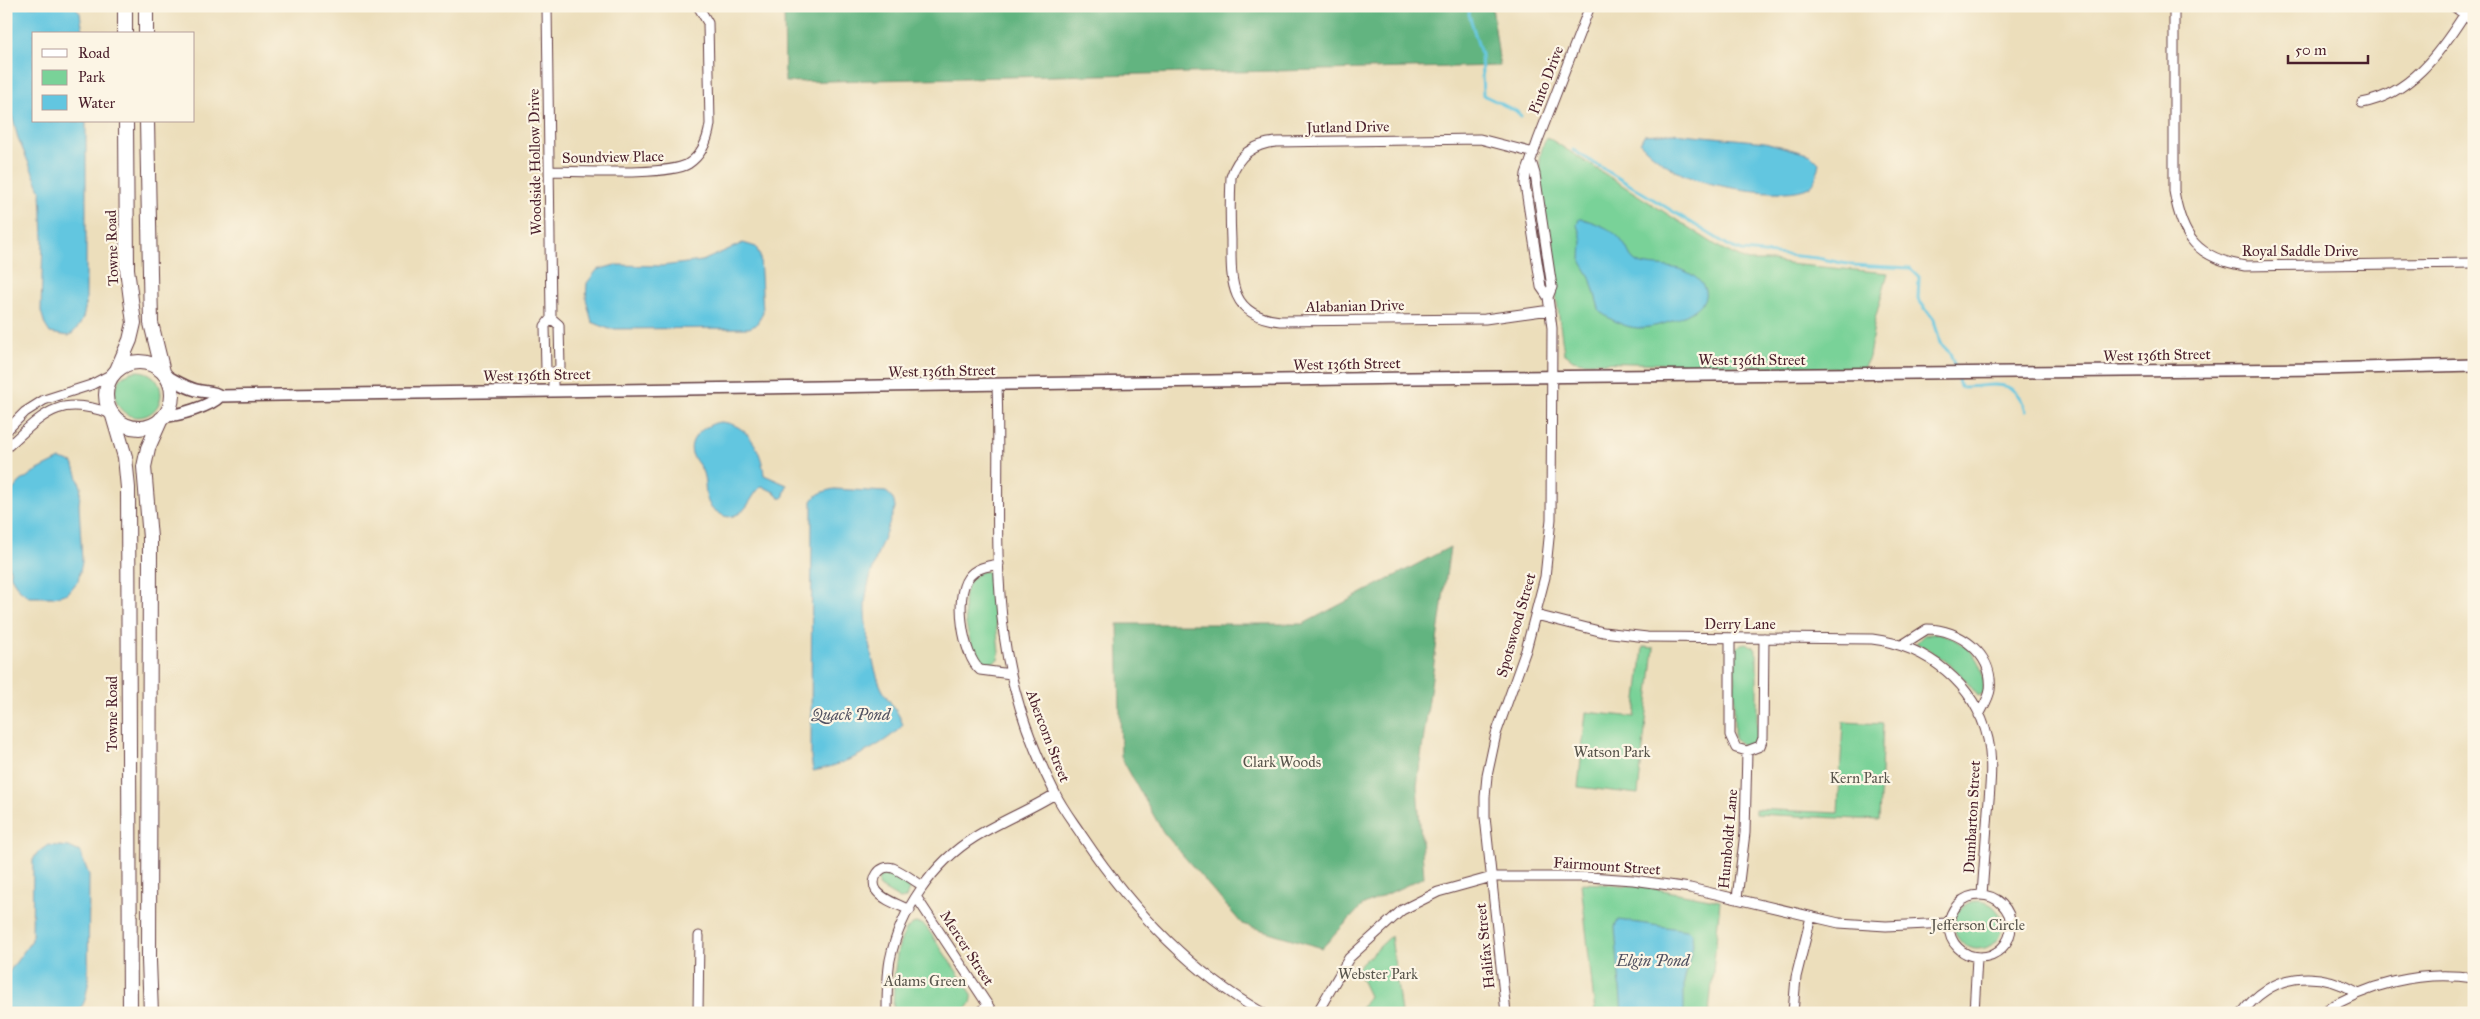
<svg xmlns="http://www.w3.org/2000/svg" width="2480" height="1019" font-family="'IM FELL Great Primer',serif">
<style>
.green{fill:#79d298;stroke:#627862}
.forest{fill:#62b480;stroke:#566a56}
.water{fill:#62c6e0;stroke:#567286}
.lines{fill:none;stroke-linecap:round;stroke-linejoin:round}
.stream{stroke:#62c6e0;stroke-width:3}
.minor-casing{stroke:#623c41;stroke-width:11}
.tertiary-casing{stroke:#623c41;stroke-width:14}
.secondary-casing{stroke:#623c41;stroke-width:16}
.minor{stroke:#fff;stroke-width:9}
.tertiary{stroke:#fff;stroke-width:11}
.secondary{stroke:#fff;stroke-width:14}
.labels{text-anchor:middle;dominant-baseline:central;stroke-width:4.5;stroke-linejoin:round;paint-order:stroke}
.street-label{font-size:15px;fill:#4a1f2b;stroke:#fcf5e5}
.park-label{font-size:15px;fill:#58554c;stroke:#fcf5e5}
.water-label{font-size:16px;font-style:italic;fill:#515161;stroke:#fcf5e5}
</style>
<rect width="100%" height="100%" fill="#fcf5e5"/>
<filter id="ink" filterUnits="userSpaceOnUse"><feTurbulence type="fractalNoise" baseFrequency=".02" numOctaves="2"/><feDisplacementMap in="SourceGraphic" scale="10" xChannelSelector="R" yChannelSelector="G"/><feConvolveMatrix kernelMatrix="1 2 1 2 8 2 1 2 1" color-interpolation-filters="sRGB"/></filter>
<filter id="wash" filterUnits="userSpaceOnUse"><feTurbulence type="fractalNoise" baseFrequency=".0096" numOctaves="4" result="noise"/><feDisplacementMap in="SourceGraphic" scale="20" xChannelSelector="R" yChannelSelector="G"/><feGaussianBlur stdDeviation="1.12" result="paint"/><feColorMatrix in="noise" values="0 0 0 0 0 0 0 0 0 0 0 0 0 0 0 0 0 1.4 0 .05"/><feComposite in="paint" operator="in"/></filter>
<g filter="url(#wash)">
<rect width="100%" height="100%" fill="#ecdebb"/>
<!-- green -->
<path class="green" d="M1547 137 1722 249 1748 261H1773L1788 264 1888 273 1875 319 1869 357 1863 369C1769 368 1676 363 1582 362L1573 360 1564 353 1541 187C1539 169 1538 153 1547 137Z
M115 394a23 23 0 1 1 46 0a23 23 0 1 1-46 0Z
M983 571 989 572 992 578 999 653 998 659 987 666 979 664C968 642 950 581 983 571Z
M1939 633C1970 643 1985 661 1984 693L1978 696C1957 669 1947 659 1916 643L1924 635Z
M1747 643 1753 647 1757 654V736L1754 743 1744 746 1734 739V649L1742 644Z
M1643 647 1654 648 1638 794 1578 787 1586 712 1635 717Z
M1843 722 1883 724 1879 820 1755 814V809L1838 813Z
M884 873H889L910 886 906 898 900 899 878 886 879 876Z
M1581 883 1641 886 1720 901 1709 1013H1595Z
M1954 925a24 24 0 1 1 48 0a24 24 0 1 1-48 0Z
M915 923 922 924 927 928 972 994C973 1004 968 1009 959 1013H893C894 992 892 931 915 923Z
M1391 936 1401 1013H1358L1369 996 1356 969Z"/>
<!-- forest -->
<path class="forest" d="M784 6H1492L1500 66 785 82Z
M1450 547 1417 786 1424 877 1362 906 1322 948 1242 924 1163 832 1121 757 1118 624H1303Z"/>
<!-- water -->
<path class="water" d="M6 6H75L80 13 83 32V34H34V121H86V302C84 318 82 326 69 336L50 333 45 325 41 311 43 238 41 192 18 138 6 94Z
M1673 133 1765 142 1811 155 1819 163C1817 171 1817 182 1809 187 1786 200 1703 186 1680 173 1667 166 1650 154 1640 143L1644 135Z
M1579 219H1583C1601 225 1614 229 1624 244 1628 249 1629 256 1634 260 1646 271 1682 259 1701 283 1723 310 1655 329 1638 328 1623 327 1612 320 1600 312L1590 277 1581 262 1582 240 1577 225Z
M743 243 756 247 760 256 763 312 756 325 749 328 609 329 592 322 586 299 587 283 597 270 615 265 662 266 702 261Z
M720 422C748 423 762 451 764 475L787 485 783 498H779L774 492 762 486C751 494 749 512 733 516 728 518 723 516 719 513 701 503 708 489 703 473 701 466 696 462 693 456 685 439 706 424 720 422Z
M60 459 73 463 81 487 79 504 82 562 78 581 68 593 54 597H29L19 589 11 577 6 547V504L10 493 20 482 34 472Z
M834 489 886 492C893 497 894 500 895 508 885 536 864 582 865 611 865 629 873 665 879 682 885 699 898 709 903 725 884 746 841 766 813 771L811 757 812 501C817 493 825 491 834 489Z
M48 845 69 847 80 852 89 875 88 985C86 993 86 1005 78 1010 69 1016 19 1013 6 1013V976L32 940 33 860 37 853Z
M1618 920 1687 930 1692 933 1693 945 1684 982V1013H1622L1615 927Z"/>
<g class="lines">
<!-- stream -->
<path class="stream" d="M1470 6 1469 14 1481 54 1483 95 1516 111 1521 116
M1573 150 1731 247 1742 251 1817 258 1852 265 1910 268 1919 277 1918 299 1934 320 1940 343 1950 353 1956 370
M1957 376 1960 387C1990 388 2013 373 2026 411"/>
</g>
</g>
<g filter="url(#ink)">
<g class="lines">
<defs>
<path id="minor" d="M547 6 551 318
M2174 6V191C2182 238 2197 258 2245 266L2474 263
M2453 6 2474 21
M2362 103C2410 94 2439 54 2464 15
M1534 153 1480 139 1276 142C1253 144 1238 155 1231 177 1230 198 1230 219 1231 240 1231 281 1229 316 1280 321L1485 319 1550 310
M1532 164 1535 174 1552 287 1548 297
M549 171C578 171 668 176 688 164 702 155 708 139 710 124L708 23 698 6
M551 318 559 325 560 368 553 373 546 370 545 326Z
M553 373V390
M997 385C1000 468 993 552 1004 635 1011 689 1030 744 1055 793 1062 808 1074 823 1083 837 1130 907 1189 971 1263 1013
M6 431 25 412 44 400 91 385 114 373
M6 448C45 413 58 394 112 414
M999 564C987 566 975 568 968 578 954 597 963 656 980 670L1011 674
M1536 615 1603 632 1647 637 1872 639C1927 646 1975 683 1988 739 1993 762 1990 788 1988 811 1986 839 1984 867 1982 895
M1730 638V735L1736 748 1747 751 1760 746 1763 738 1764 638
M1902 645 1927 629C1959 629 1994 654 1990 690 1989 698 1983 707 1979 715
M1949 926a31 31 0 1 1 62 0a31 31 0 1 1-62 0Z
M917 898 993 1013
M1737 898 1745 833 1747 751
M910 910C899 905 883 900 876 890 870 879 880 864 893 868 903 872 914 881 923 886
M698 1013 699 936
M887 1013C887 995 887 977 890 960 900 911 933 863 975 837 1001 821 1029 810 1055 794
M978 1013 988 1005
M1317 1013 1349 958 1402 910 1438 892 1492 877H1589L1633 880 1690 888 1839 923 1886 926 1948 923
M1506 1013 1485 817V797L1487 776 1496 734 1526 650 1545 577 1551 519 1552 328 1548 297 1541 287 1525 184 1526 174 1538 140 1590 6
M1793 1013 1796 977 1811 917
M1974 1013 1977 958
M2242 1013C2272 973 2316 969 2357 992
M2321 1013C2366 984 2421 970 2474 978"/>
<path id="tertiary" d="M166 376C176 381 185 387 196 390 205 393 213 390 220 396L1410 378 2320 369 2474 365
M164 416C178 416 211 406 220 396"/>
<path id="secondary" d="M125 6V34
M146 6V34
M147 121 151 323 163 372
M106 395a33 33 0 1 1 66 0a33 33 0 1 1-66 0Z
M117 370 130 340 134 323 127 269 126 121
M113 416 125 457 128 488 130 1013
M151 1013 149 961 150 538 144 467 148 448 161 419"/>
</defs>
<!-- minor casing -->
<use href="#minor" class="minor-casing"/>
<!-- tertiary casing -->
<use href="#tertiary" class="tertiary-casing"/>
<!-- secondary casing -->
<use href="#secondary" class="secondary-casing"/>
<!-- minor -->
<use href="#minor" class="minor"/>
<!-- tertiary -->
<use href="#tertiary" class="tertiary"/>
<!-- secondary -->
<use href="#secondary" class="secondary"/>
</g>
</g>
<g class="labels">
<!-- street labels -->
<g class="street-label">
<text transform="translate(1546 80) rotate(-69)">Pinto Drive</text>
<text transform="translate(1348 127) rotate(-1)">Jutland Drive</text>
<text transform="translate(613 157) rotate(-1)">Soundview Place</text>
<text transform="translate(535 162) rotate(-91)">Woodside Hollow Drive</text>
<text transform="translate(112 248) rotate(-92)">Towne Road</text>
<text x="2300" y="251">Royal Saddle Drive</text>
<text transform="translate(1355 306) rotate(-1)">Alabanian Drive</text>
<text transform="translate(2157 355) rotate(-1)">West 136th Street</text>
<text x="1752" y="360">West 136th Street</text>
<text transform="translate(1347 364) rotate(-1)">West 136th Street</text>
<text transform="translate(942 371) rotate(-1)">West 136th Street</text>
<text transform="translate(537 375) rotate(-1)">West 136th Street</text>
<text x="1740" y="624">Derry Lane</text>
<text transform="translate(1516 625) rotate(-74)">Spotswood Street</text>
<text transform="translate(112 714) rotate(-90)">Towne Road</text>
<text transform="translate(1048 736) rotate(69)">Abercorn Street</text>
<text transform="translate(1972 817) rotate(-87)">Dumbarton Street</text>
<text transform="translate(1728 839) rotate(-85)">Humboldt Lane</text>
<text transform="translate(1607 866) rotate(4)">Fairmount Street</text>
<text transform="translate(1485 946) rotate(-96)">Halifax Street</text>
<text transform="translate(967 948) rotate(57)">Mercer Street</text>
</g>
<!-- park labels -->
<g class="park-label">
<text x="1612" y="752">Watson Park</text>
<text x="1282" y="762">Clark Woods</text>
<text x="1860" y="778">Kern Park</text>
<text x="1978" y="925">Jefferson Circle</text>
<text x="1378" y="974">Webster Park</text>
<text x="925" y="981">Adams Green</text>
</g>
<!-- water labels -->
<g class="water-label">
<text x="851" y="714">Quack Pond</text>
<text x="1653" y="960">Elgin Pond</text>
</g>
</g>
<!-- margin -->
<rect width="2480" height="1019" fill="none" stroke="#fcf5e5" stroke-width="25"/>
<!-- legend -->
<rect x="32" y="32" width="162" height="90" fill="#fcf5e5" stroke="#b59f9b"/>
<rect x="42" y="49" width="25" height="8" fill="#ffffff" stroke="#b59f9b"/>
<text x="78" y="58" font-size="15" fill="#4a1f2b">Road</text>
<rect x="42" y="70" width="25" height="15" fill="#79d298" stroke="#b59f9b"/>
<text x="78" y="82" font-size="15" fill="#4a1f2b">Park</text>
<rect x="42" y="95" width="25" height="15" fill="#62c6e0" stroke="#b59f9b"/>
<text x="78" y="108" font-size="15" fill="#4a1f2b">Water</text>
<!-- scale -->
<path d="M2288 55v8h80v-8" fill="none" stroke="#4a1f2b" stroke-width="2.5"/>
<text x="2295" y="55" font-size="15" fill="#4a1f2b" stroke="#fcf5e5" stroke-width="4" paint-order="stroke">50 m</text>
</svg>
